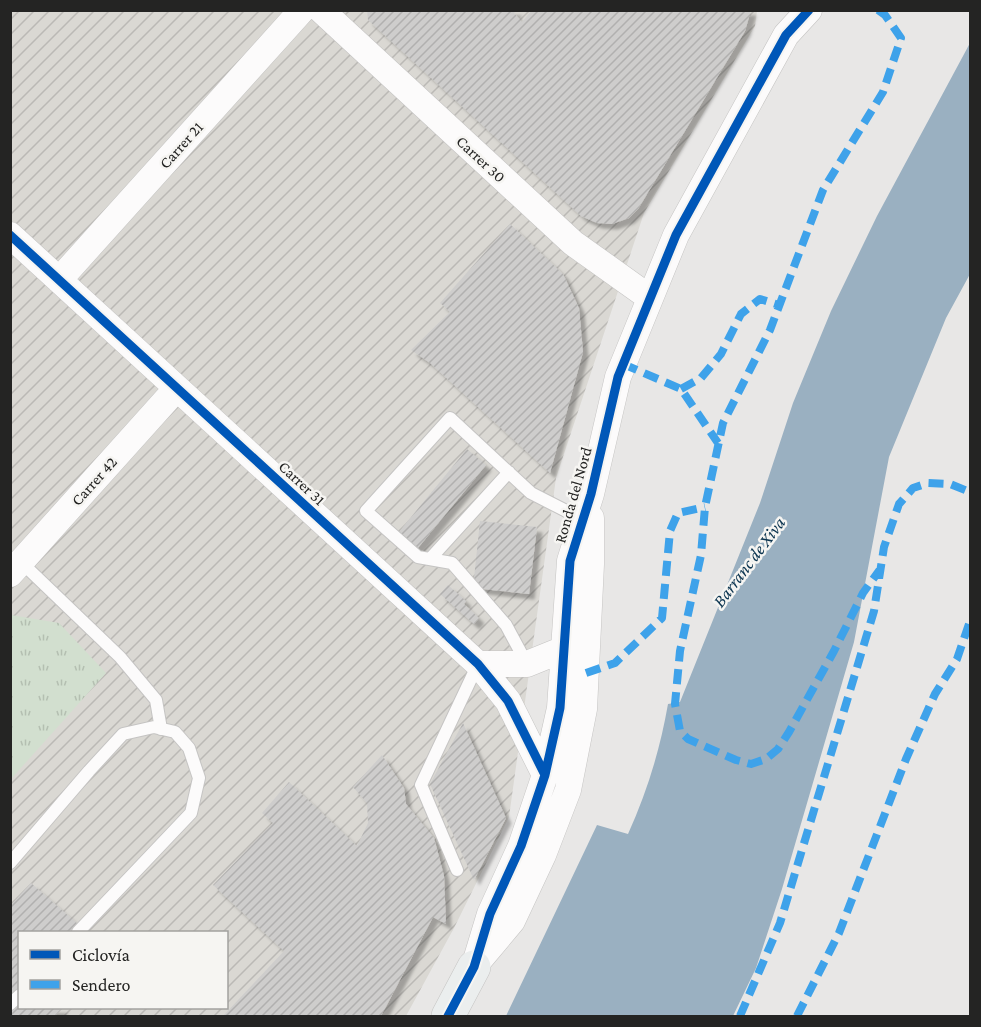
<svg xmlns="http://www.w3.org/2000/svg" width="981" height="1027" font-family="'Crimson Pro',serif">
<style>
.industrial{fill:url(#industrial-furrows);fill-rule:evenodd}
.park{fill:url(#park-tufts)}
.water{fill:#9ab0c1}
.building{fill:url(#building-hatch);filter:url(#shadow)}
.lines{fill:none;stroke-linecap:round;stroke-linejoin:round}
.lane-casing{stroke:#c5c4c3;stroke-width:14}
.street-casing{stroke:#c5c4c3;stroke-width:27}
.secondary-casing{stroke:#c5c4c3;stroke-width:34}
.lane{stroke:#fcfbfb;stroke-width:12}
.street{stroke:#fcfbfb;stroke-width:26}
.secondary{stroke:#ebeeee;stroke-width:33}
.quiet{stroke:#3ea2ea;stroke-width:8;stroke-dasharray:15 8;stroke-linecap:butt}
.cycleway-casing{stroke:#f6f5f2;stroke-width:13}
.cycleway{stroke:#0057b8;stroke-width:9}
.labels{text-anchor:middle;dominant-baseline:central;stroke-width:5;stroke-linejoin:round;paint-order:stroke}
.street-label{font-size:16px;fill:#242423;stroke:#f6f5f2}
.water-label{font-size:18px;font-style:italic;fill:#0c3550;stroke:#f6f5f2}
</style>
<defs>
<pattern id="industrial-furrows" width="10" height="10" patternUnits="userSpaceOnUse" patternTransform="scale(1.5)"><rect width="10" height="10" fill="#dad8d3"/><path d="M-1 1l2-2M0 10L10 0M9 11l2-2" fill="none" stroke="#bbb9b5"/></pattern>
<pattern id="park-tufts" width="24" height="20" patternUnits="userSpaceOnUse" patternTransform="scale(1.5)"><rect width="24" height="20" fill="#d2dfcf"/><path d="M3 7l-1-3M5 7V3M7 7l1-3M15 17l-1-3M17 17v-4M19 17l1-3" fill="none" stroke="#b4bfb1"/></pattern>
<pattern id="building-hatch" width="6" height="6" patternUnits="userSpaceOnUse" patternTransform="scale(1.5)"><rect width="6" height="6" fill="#cecdcc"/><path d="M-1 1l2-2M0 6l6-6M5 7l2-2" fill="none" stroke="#b1b0af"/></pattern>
<filter id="shadow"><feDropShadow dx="5.5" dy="5.5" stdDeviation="1.5" flood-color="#0004"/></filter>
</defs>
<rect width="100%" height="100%" fill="#e8e7e6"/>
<!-- industrial -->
<path class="industrial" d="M10 11H757L755 26 644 213 556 478 509 817 454 928 406 1016H11ZM20 932H226V1008H20Z"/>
<!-- park -->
<path class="park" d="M11 615 59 623 106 673 11 779Z"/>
<!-- water -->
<path class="water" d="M970 43V274L946 318 889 457 854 642 782 889 756 968 733 1016H506L597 825 628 834C647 792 660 750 668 704L680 702 760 503 793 403 831 311 877 216Z"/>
<!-- building -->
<path class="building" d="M367 10H517L514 13 522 22 532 10H751L745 31 638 209 629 218 612 224 597 223 581 216 368 20Z
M510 224 563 274 579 308 583 352 550 473 430 363 411 350 450 312 440 303Z
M467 449 486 465 417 549 398 533Z
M480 521 537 527 529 594 473 588Z
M448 585 466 601 464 604 479 618 474 624 440 594Z
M463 723 506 818 474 880 430 784Z
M382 755 404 788 406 804 434 838 444 876 446 924 433 917 381 1016H223L284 951 213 885 273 823 262 813 289 782 357 846 368 823 367 803 353 787Z
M31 883 87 932H20V1008H63L55 1016H10V906Z"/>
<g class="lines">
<defs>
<path id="lane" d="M430 559 509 472
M21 562 120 657 156 700 161 729
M527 664 506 625 452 563 418 557 366 511 450 418 531 493 582 519
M10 863 89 771 123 734 154 727 175 732 189 748 199 778 191 813 78 932
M457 870 421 785 478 664
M10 1004 20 995"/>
<path id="street" d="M321 10 573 243 650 298
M10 235 478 664 508 701 545 775
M59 280 302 10
M10 574 177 388
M478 664H527L564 649
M481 958 512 921 543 855 568 790 584 709 591 564V518
M474 967 490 914 521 846 545 775 560 708 570 561 591 494 618 377 676 235 786 35 809 10"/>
<path id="secondary" d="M448 1016 474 967"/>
</defs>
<!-- lane casing -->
<use href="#lane" class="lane-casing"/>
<!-- street casing -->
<use href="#street" class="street-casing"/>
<!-- secondary casing -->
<use href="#secondary" class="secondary-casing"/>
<!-- lane -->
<use href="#lane" class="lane"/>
<!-- street -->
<use href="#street" class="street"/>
<!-- secondary -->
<use href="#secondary" class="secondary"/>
<!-- quiet -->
<path class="quiet" d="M878 10 885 15 901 38 883 92 823 190 770 330 723 423 705 507 701 555 680 651 675 704 680 731 688 739 736 760 751 764 766 759 778 749 789 732 834 651 863 593 881 568
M623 364 681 389 718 443
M681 389 701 378 721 354 741 314 760 299 779 305
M586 673 615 663 662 618 670 531 678 513 705 507
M740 1016 780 923 874 611 884 547 899 504 913 488 928 483 950 484 970 492
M797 1016 839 933 906 759 935 694 957 659 970 621"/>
<defs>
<path id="cycleway" d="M10 235 478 664 508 701 545 775
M448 1016 474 967 490 914 521 846 545 775 560 708 570 561 591 494 618 377 676 235 786 35 809 10"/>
</defs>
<!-- cycleway casing -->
<use href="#cycleway" class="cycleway-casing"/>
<!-- cycleway -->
<use href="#cycleway" class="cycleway"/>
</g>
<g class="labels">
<!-- street labels -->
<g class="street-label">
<text transform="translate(181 145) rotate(-48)">Carrer 21</text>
<text transform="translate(481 159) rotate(43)">Carrer 30</text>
<text transform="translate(94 481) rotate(-48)">Carrer 42</text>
<text transform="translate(302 483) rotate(43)">Carrer 31</text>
<text transform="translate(573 495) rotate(-74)">Ronda del Nord</text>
</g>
<!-- water labels -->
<g class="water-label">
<text transform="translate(749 562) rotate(-53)">Barranc de Xiva</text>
</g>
</g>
<!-- border -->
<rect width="981" height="1027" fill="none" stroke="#242423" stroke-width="24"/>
<!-- legend -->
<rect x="18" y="931" width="210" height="78" fill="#f6f5f2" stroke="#a2a19f" stroke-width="1.5"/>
<rect x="30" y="950" width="30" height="9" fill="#0057b8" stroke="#a2a19f" stroke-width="1.5"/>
<text x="72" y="961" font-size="18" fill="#242423">Ciclovía</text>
<rect x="30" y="980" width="30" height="9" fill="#3ea2ea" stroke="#a2a19f" stroke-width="1.5"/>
<text x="72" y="991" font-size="18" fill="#242423">Sendero</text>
</svg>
